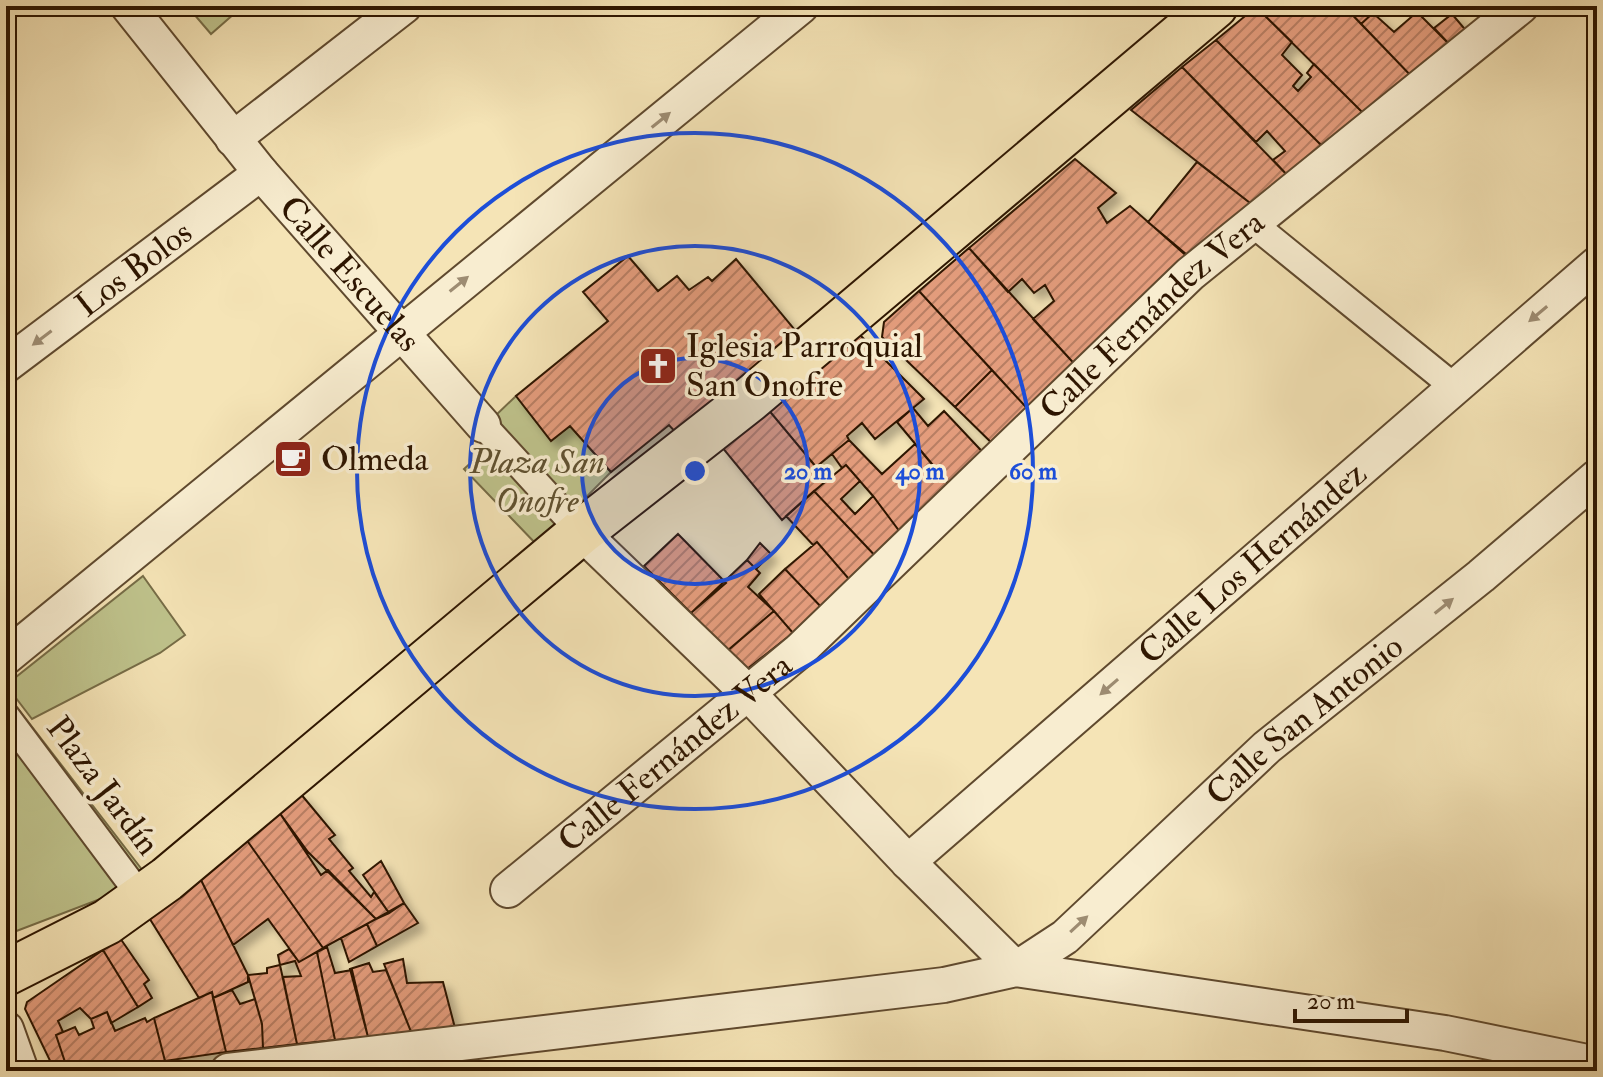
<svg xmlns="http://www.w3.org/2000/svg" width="1603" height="1077" font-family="'IM FELL Double Pica',serif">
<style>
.green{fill:#bfc38c;stroke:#766c46;stroke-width:2}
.building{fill:url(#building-hatch);stroke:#2d1500;stroke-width:2;filter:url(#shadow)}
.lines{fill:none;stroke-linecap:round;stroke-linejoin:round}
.pedestrian-casing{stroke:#5f492e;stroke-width:30}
.minor-casing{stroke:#5f492e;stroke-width:38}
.primary-casing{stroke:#2d1500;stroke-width:48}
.pedestrian{stroke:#f8edd0;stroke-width:26}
.minor{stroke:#f8edd0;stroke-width:34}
.primary{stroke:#f5e4b6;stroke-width:44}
.oneway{fill:#9d8c72}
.ring{fill:none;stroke:#1d4ed8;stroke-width:4}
.labels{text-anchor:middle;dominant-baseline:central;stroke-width:7;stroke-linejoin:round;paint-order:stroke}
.street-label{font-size:34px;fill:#2d1500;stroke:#f8edd0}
.poi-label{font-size:34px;fill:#2d1500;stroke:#f8edd0;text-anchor:start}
.park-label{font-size:34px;font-style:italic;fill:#605231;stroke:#f8edd0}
.centre{fill:#1d4ed8;stroke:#f8edd0;stroke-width:4}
.ring-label{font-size:24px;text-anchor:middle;font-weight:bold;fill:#1d4ed8;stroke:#f8edd0;stroke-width:7;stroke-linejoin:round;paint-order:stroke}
</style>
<defs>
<pattern id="building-hatch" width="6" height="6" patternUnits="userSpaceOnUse" patternTransform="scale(2)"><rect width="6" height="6" fill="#e39c7c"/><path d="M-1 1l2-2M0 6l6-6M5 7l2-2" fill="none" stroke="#b87e63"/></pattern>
<filter id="shadow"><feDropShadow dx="7" dy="7" stdDeviation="4" flood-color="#0004"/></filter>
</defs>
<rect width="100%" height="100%" fill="#f5e4b6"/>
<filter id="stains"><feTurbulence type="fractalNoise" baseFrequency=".0025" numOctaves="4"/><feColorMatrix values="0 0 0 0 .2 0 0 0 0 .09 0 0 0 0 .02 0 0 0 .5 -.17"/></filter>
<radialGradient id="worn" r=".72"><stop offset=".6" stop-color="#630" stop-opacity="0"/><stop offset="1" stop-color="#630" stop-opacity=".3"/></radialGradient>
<!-- green -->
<path class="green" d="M187 6H243L211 34Z
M516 396 551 440 570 426 611 472 538 546 464 469 489 446 493 418Z
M143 576 185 635 160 653 32 719 6 685Z
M6 693 150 880 6 935Z"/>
<!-- building -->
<path class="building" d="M1344 6H1366L1373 13 1361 24Z
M1344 6 1414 79 1366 116 1256 7Z
M1256 7 1292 42 1282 55 1302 75 1293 86 1298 91 1311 77 1307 73 1314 64 1366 116 1325 149 1216 40Z
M1417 12 1452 47 1414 79 1361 24 1373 13 1394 32Z
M1452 14 1469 34 1452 47 1434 28Z
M1216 40 1325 149 1290 178 1273 160 1285 151 1267 131 1256 142 1182 67Z
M1182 67 1290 178 1254 206 1131 110Z
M1075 159 1116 193 1098 208 1107 223 1130 206 1190 259 1080 370 1033 319 1054 301 1045 285 1034 293 1022 279 1008 292 969 248Z
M1197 162 1250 203 1199 265 1148 222Z
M969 248 1080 370 1036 418 919 291Z
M628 256 658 291 677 276 689 290 708 277 712 281 736 259 800 336 679 436 669 425 611 472 570 426 551 441 516 396 608 321 583 292Z
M919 291 992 370 955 407 882 337 884 322Z
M858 333 924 399 875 439 862 423 847 436 849 440 816 467 767 408Z
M992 370 1036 418 1002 453 955 407Z
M767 408 827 480 782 520 721 446Z
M913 408 928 426 944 411 992 462 957 494 897 422Z
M849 440 882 474 915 444 957 494 906 540 873 496 846 465 842 468 832 454Z
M846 465 860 481 841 499 855 514 873 496 906 540 881 562 814 491Z
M814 491 881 562 855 586 817 542 813 545 786 516Z
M678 534 726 583 691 613 644 566Z
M817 542 855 586 824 610 785 569Z
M760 543 771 554 756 569 747 560Z
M747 560 760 573 748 587 774 611 727 651 691 613Z
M785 569 824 610 793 633 759 594Z
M774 611 793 633 746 670 727 651Z
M300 793 335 835 329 839 353 868 349 871 371 897 374 892 389 913 376 919 308 852 279 812Z
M279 812 321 875 328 870 376 919 323 948 246 839Z
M246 839 323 948 299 962 268 919 233 945 200 878Z
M381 861 404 903 389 913 363 875Z
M200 878 248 975V982L213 998 212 992 199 998 148 916Z
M404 903 418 923 377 946 367 924Z
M367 924 377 946 349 962 341 938Z
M120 938 149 980 144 984 152 998 138 1007 103 950Z
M327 947 335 973 352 970 368 1037 335 1040 317 952Z
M289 949 299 962 317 952 335 1040 297 1044 283 977 301 976 295 961 280 965 278 955Z
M103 950 138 1007 111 1023 107 1012 91 1019 80 1008 58 1021 63 1032 56 1035 68 1071H55L25 1009 27 1002Z
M403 959 407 983 443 982 455 1028 412 1034 384 964Z
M369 963 373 972 386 970 412 1034 368 1037 350 969Z
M280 965 297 1044 263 1048 262 1024 248 975 267 973V968Z
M232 990 240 1004 255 999 262 1024 263 1048 226 1052 213 998Z
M212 992 226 1052 165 1061 154 1018Z
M107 1012 115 1031 145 1018 147 1022 154 1018 165 1061 101 1071H68L56 1035 75 1027 79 1035 94 1028 91 1019Z
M443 1056 446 1071H393L391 1062Z"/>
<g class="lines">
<defs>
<path id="pedestrian" d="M1252 223 1453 386
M483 425 581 532
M6 716 142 898"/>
<g id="minor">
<path id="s1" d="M128 6 261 173 483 425"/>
<path d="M233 139 404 6"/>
<path id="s2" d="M6 365 261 173"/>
<path d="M581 532 747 692 908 862 1016 969"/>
<path d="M6 657 801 6"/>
<path id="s3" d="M908 862 1597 264"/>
<path id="s4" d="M508 890 799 651 1190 274 1521 6"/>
<path id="s5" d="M1016 969 1065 937 1267 747 1481 576 1597 477"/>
<path d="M6 1029 21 1071"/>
<path d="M228 1071 944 985 1016 969 1445 1033 1597 1064"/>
</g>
<path id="primary" d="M6 973 107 922 167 879 581 532 749 400 1215 6"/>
</defs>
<!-- pedestrian casing -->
<use href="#pedestrian" class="pedestrian-casing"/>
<!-- minor casing -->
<use href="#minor" class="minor-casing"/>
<!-- primary casing -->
<use href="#primary" class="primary-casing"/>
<!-- pedestrian -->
<use href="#pedestrian" class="pedestrian"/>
<!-- minor -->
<use href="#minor" class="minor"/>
<!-- primary -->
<use href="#primary" class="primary"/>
</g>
<!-- one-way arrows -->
<defs><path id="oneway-solid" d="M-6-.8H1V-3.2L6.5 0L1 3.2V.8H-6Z" transform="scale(2)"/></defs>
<g class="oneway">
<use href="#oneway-solid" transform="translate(661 120) rotate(-39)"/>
<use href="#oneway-solid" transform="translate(459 284) rotate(-39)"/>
<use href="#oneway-solid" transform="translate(1538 314) rotate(140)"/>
<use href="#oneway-solid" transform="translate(42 338) rotate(143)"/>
<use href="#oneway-solid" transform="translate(1444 606) rotate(-39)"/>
<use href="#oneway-solid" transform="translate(1109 687) rotate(139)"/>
<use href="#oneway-solid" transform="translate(1079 924) rotate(-43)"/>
</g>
<!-- distance rings -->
<circle cx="695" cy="471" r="113" fill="#1d4ed8" fill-opacity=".12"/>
<g class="ring">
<circle cx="695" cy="471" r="113"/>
<circle cx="695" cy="471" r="225"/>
<circle cx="695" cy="471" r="338"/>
</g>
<!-- icons -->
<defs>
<symbol id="church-square" viewBox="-11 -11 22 22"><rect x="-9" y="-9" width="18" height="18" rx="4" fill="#8f2418" stroke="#f8edd0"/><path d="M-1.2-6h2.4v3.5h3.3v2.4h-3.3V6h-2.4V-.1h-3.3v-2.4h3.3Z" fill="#fff"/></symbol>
<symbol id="cafe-square" viewBox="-11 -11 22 22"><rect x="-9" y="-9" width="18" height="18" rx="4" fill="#8f2418" stroke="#f8edd0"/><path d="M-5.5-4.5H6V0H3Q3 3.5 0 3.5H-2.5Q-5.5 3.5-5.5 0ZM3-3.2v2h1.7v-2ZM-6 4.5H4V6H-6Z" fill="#fff"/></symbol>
</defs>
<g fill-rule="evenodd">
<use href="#church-square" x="636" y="344" width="44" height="44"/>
<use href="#cafe-square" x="271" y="437" width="44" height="44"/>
</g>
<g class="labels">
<!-- street labels -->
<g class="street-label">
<text stroke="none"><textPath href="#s2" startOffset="160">Los Bolos</textPath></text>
<text stroke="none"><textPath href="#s1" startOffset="348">Calle Escuelas</textPath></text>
<text stroke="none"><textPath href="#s4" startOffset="864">Calle Fernández Vera</textPath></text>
<text stroke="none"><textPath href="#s3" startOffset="456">Calle Los Hernández</textPath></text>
<text stroke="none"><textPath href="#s5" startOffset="382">Calle San Antonio</textPath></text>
<text stroke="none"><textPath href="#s4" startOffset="216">Calle Fernández Vera</textPath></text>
<text transform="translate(103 786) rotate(53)">Plaza Jardín</text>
</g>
<!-- poi labels -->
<g class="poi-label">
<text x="686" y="346">Iglesia Parroquial<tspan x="686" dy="39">San Onofre</tspan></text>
<text x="321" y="459">Olmeda</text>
</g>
<!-- park labels -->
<g class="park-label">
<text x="537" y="462">Plaza San<tspan x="537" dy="39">Onofre</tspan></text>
</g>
</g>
<circle cx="695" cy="471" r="12" class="centre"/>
<g class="ring-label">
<text x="808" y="479">20 m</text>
<text x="920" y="479">40 m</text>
<text x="1033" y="479">60 m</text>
</g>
<!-- margin -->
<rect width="1603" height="1077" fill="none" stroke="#f5e4b6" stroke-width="32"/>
<rect x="8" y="8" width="1587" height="1061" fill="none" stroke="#2d1500" stroke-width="4"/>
<rect x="16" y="16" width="1571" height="1045" fill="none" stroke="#2d1500" stroke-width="2"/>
<!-- scale -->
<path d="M1295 1009v12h112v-12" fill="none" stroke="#2d1500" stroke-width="4"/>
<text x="1307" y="1009" font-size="24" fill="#2d1500" stroke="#f8edd0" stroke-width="6" paint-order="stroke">20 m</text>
<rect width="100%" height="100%" filter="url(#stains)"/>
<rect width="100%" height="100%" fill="url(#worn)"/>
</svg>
